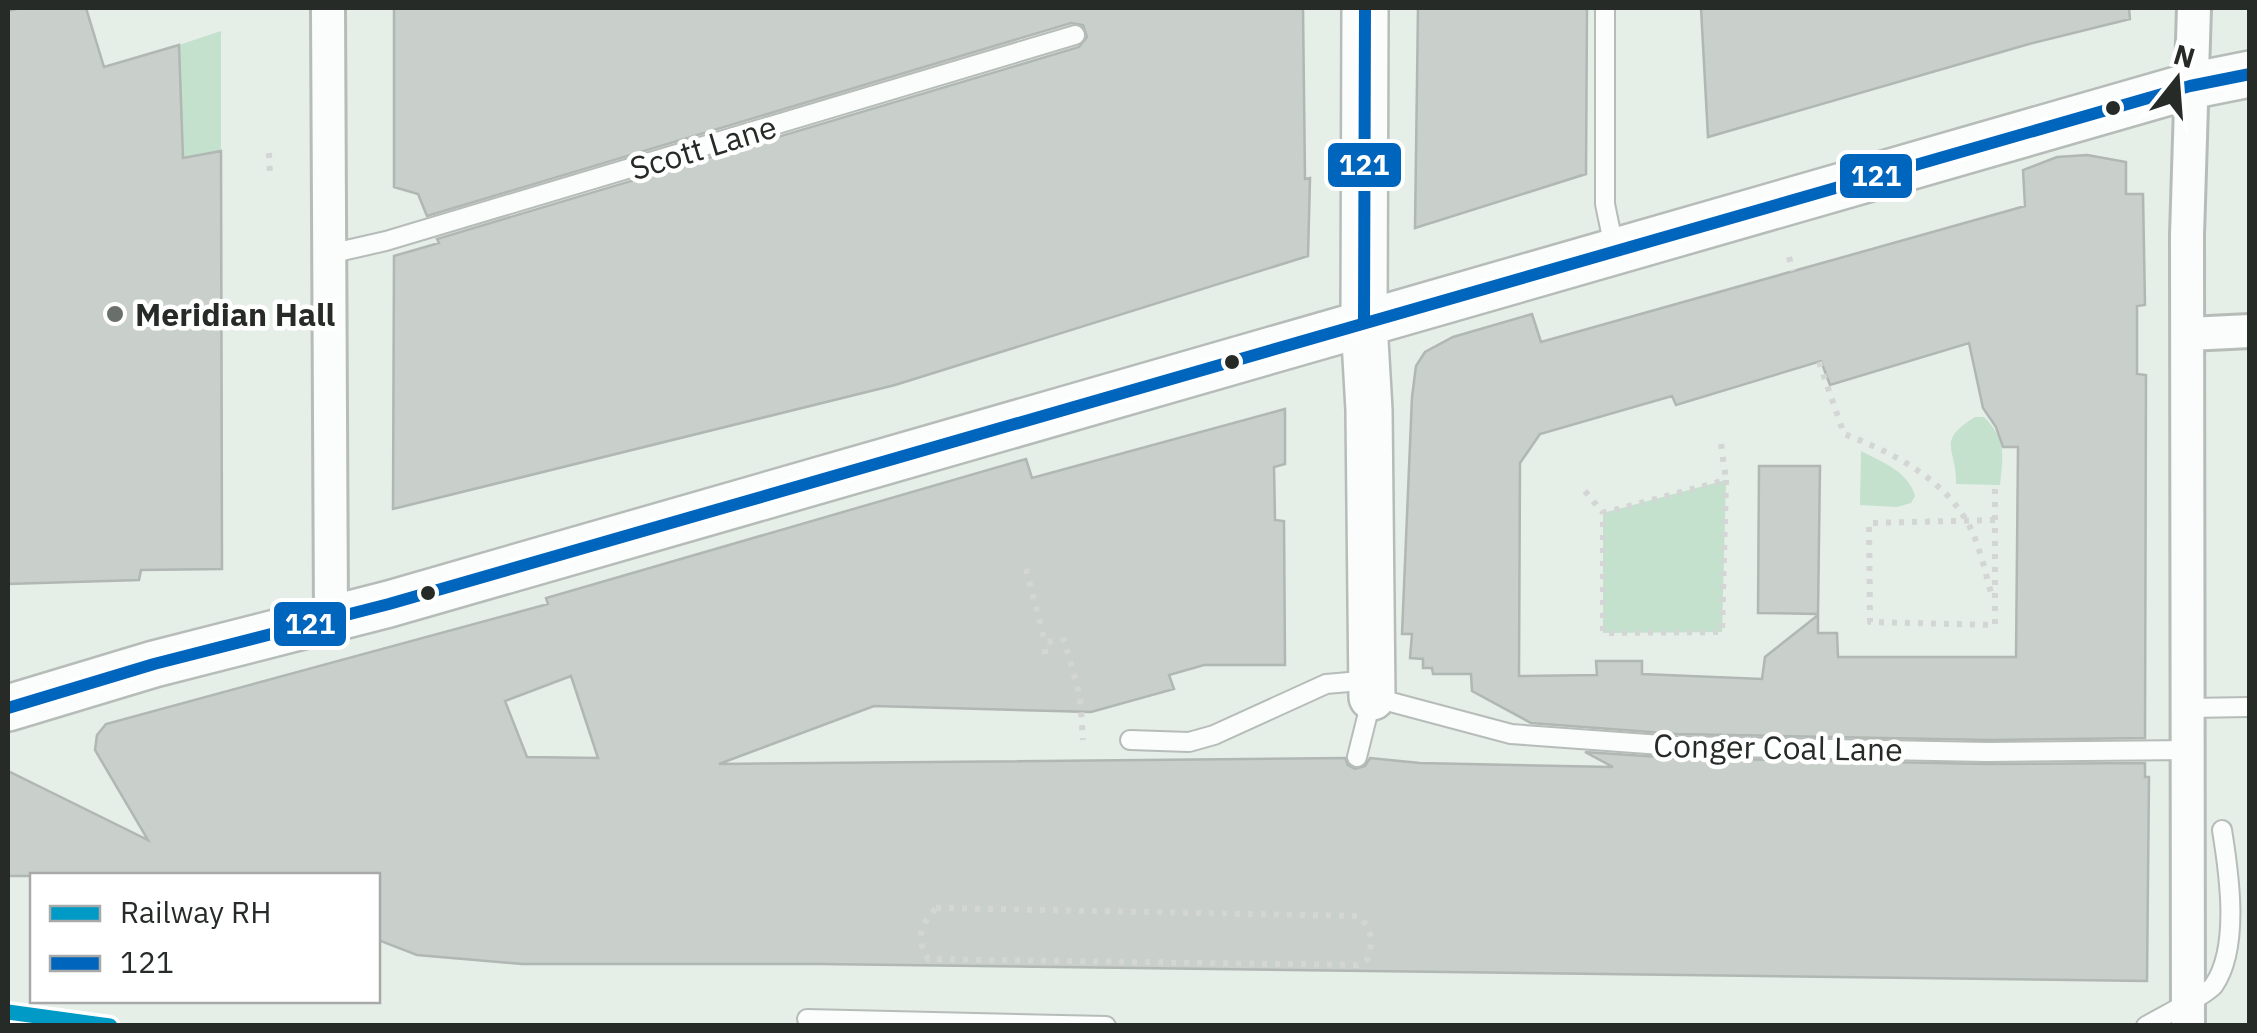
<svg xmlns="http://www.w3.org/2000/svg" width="2257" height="1033" font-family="'IBM Plex Sans',sans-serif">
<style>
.green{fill:#c3e1cc}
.building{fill:#c9cfcb;stroke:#b1b7b3;stroke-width:2.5;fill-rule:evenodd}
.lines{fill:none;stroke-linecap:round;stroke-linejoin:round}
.lane-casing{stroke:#b6bcb8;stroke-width:22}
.street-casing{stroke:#b6bcb8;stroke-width:38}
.secondary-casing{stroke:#b6bcb8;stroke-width:50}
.path{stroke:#d3d6d4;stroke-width:6;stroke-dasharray:5 8;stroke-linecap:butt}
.lane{stroke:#fbfcfc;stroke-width:18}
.street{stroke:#fbfcfc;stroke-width:32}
.secondary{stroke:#fbfcfc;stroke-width:45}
.bus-1-casing{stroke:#fff;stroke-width:20}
.bus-1{stroke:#0065bd;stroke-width:12}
.rail-1-casing{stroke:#fff;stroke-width:22}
.rail-1{stroke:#009ac7;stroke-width:15}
.bus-dot{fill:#262b27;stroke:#fff;stroke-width:4}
.poi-dot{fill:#696f6b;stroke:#fff;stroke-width:4}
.labels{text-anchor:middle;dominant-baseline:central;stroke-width:9;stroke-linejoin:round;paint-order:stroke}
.street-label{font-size:32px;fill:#262b27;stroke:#fff}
.poi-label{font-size:32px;font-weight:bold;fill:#262b27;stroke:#fff;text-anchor:start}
.line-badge{stroke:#fff;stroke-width:4}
.badge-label{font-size:28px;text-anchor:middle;font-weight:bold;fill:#fff}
</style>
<rect width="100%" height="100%" fill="#e6eee8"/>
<!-- green -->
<path class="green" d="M221 31V151L183 158 179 45Z
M1975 417H1984C2007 440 2003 455 2000 485L1956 484C1957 448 1935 442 1975 417Z
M1861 451C1882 462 1909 472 1915 496L1911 503 1897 507 1860 505Z
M1726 480 1722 632 1603 633V513Z"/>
<!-- building -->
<path class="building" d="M20 8H86L104 67 179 45 183 158 221 151 222 569 141 570 139 580 8 584V11Z
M394 8H1303L1305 179 1310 178 1308 256 895 385 393 509 394 256 439 243 437 239 1079 47 1087 37 1083 25 1071 23 427 216 418 194 394 187Z
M1418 8H1587L1586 174 1415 228Z
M1701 8H2129L2130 19 2029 44 1708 137Z
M2087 155 2126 162V194H2143L2145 305 2137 306V374L2146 375 2145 738 1987 740 1676 734 1531 723 1472 691 1471 674H1433L1432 668H1423V659L1410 658 1412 634H1402L1412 397 1416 366 1425 352 1453 337 1532 314 1541 342 2025 206 2023 170 2057 157ZM1969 343 1983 408 1996 427 2003 447H2018L2016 657H1838L1837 633H1818V615L1765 657 1762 679 1642 674V661H1596L1597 675 1519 676 1520 463 1540 434 1672 396 1676 405 1821 361 1830 385Z
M1285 409V464L1274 467 1275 520 1284 521 1285 665H1204L1169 675 1174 689 1091 712 874 706 719 764 1345 758 1348 765 1355 769 1365 766 1370 758 1420 763 1613 767 1585 752 1675 758 1987 764 2145 763V777H2149L2147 981 820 964H522L417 955 378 940V876H8V771L148 840 95 750 97 735 106 724 548 604 546 598 1026 459 1032 478ZM571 676 598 758 527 757 505 701Z
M1759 466H1820L1818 614 1758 613Z"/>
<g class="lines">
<defs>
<path id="lane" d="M1605 8V204L1615 252
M329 254 386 241 1075 35
M2189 708 2250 707
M1130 740 1189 742 1214 735 1326 684 1372 680
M1357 757 1372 697 1511 734 1675 746 1987 752 2190 750
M807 1019 1106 1026
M2146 1026C2159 1018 2208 994 2214 985 2240 947 2229 873 2222 830"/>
<path id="street" d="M328 8 331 617
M2189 334 2250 331
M2188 1026 2187 235 2194 8"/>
<path id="secondary" d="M1365 8 1364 323 1369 410 1372 697
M8 708 154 664 389 604 2190 86 2250 74"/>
</defs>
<!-- lane casing -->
<use href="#lane" class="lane-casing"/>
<!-- street casing -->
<use href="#street" class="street-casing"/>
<!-- secondary casing -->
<use href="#secondary" class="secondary-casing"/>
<!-- path -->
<path class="path" d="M269 153 270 175
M1789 257 1793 271
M1819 362 1844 434C1889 451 1940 476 1966 520 1979 541 1985 572 1992 596
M1721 444 1726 480
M1726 480 1722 632 1603 633V513Z
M1585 491 1603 513
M1995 520 1869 523 1870 622 1995 625V485
M1026 569 1045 642 1064 640 1080 696 1083 740
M1045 654V642
M936 908 1359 916C1372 930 1374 942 1367 960L1357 965 928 959C915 938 921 925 936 908Z"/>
<!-- lane -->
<use href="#lane" class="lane"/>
<!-- street -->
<use href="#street" class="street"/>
<!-- secondary -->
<use href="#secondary" class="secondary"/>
<defs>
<path id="bus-1" d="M1364 323 1365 8
M8 708 154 664 389 604 2190 86 2250 74"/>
</defs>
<!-- bus-1 casing -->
<use href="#bus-1" class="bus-1-casing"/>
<!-- bus-1 -->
<use href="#bus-1" class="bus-1"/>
<defs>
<path id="rail-1" d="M8 1012 110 1026"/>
</defs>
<!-- rail-1 casing -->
<use href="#rail-1" class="rail-1-casing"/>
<!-- rail-1 -->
<use href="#rail-1" class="rail-1"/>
</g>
<!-- markers -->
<g class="bus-dot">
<circle cx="2113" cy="108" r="9"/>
<circle cx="1232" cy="362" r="9"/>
<circle cx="428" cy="593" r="9"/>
</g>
<circle class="poi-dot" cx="115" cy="314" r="10"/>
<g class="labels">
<!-- street labels -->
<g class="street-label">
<text transform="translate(703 147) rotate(-17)">Scott Lane</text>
<text transform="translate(1778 747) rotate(1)">Conger Coal Lane</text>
</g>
<!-- poi labels -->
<g class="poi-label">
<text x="135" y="314">Meridian Hall</text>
</g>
</g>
<g class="line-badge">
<rect x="1326" y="141" width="77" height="48" rx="10" fill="#0065bd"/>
<rect x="1838" y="152" width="76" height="48" rx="10" fill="#0065bd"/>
<rect x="272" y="600" width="76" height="48" rx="10" fill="#0065bd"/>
</g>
<g class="badge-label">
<text x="1364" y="175">121</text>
<text x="1876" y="186">121</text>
<text x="310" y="634">121</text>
</g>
<!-- border -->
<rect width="2257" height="1033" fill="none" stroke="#262b27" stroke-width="20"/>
<!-- legend -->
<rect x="30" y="873" width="350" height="130" fill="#ffffff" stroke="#a8aaa9" stroke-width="2.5"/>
<rect x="50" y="906" width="50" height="15" fill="#009ac7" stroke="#a8aaa9" stroke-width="2.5"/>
<text x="120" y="923" font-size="30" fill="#262b27">Railway RH</text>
<rect x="50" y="956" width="50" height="15" fill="#0065bd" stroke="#a8aaa9" stroke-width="2.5"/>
<text x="120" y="973" font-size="30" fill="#262b27">121</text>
<!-- north arrow -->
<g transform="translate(2177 80) rotate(17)" stroke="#ffffff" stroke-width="8" paint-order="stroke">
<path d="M0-8L18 38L0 25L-18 38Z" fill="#262b27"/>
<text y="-15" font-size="28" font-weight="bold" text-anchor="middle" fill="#262b27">N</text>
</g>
</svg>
